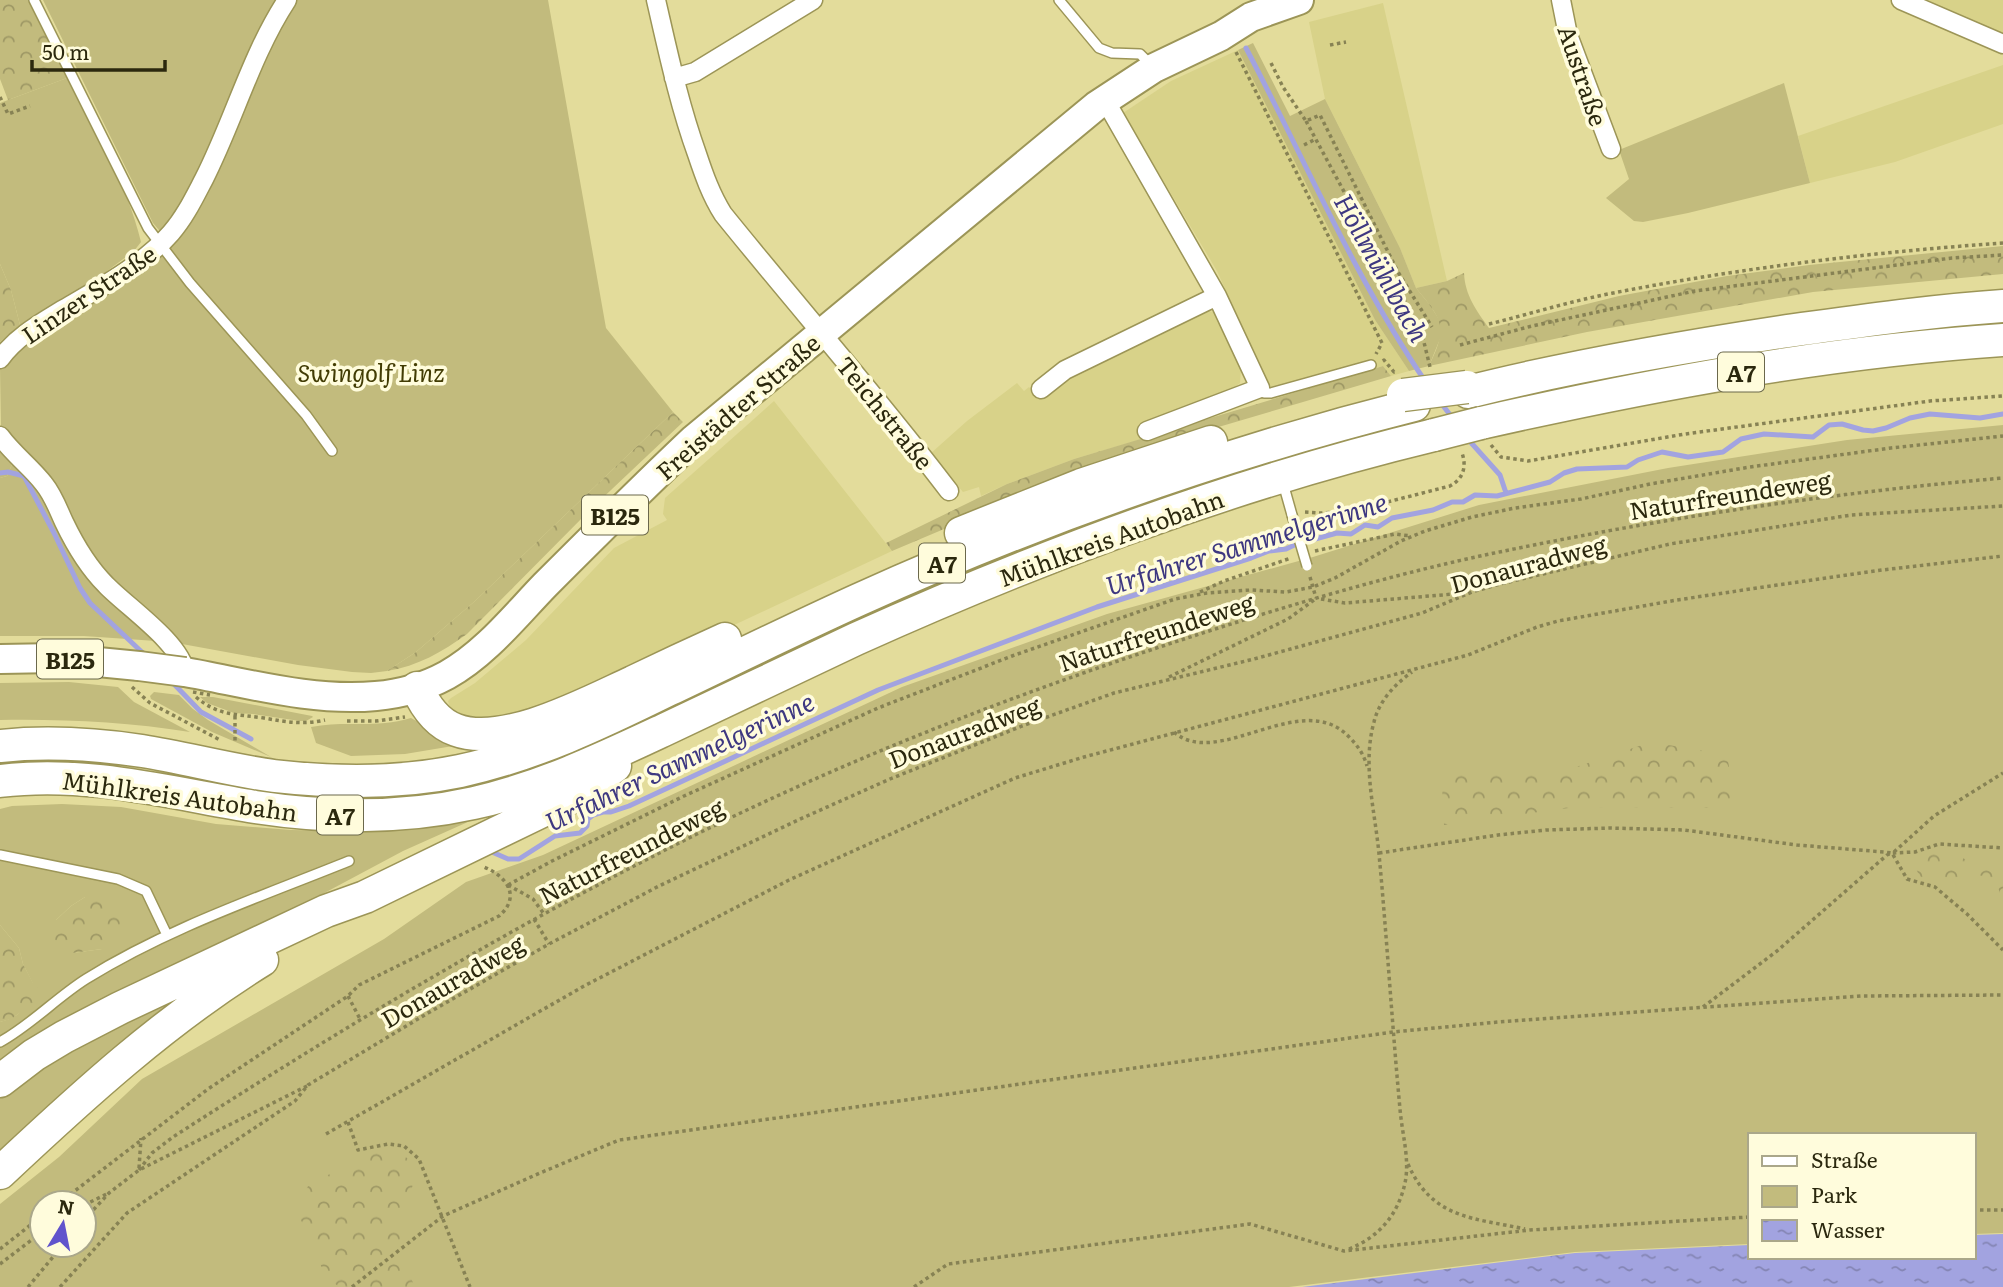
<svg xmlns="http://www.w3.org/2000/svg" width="2003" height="1287" font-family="Literata,serif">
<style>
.built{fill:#d8d289}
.green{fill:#c2bb7d;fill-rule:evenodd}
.forest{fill:url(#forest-crowns)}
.water{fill:url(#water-ripples)}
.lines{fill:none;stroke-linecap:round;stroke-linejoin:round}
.stream{stroke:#a2a3e0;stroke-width:5}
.lane-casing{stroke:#9c9557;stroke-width:12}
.street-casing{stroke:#9c9557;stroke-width:21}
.primary-casing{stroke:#9c9557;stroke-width:32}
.highway-casing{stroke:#9c9557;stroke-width:35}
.path{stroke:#878254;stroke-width:3.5;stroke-dasharray:3.5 3.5;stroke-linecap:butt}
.lane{stroke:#fff;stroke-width:9}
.street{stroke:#fff;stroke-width:18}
.primary{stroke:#fff;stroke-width:28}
.highway{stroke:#fff;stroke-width:32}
.lane-bridge-casing{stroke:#9c9557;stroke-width:12;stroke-linecap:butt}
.primary-bridge-casing{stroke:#9c9557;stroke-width:32;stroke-linecap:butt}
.highway-bridge-casing{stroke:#9c9557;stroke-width:35;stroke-linecap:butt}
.path-bridge{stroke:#878254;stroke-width:3.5;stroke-dasharray:3.5 3.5;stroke-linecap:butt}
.lane-bridge{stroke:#fff;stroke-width:9}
.primary-bridge{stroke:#fff;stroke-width:28}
.highway-bridge{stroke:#fff;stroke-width:32}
.labels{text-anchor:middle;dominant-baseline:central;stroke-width:7;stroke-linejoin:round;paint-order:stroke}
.shield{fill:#fffcdc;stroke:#6b684c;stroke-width:2}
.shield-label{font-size:23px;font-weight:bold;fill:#2b280e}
.street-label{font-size:24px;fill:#2b280e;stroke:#fffcdc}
.park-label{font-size:24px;font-style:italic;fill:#423c04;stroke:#fffcdc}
.water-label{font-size:26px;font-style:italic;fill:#3e3881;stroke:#fffcdc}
</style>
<defs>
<pattern id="forest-crowns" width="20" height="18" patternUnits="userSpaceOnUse" patternTransform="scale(1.75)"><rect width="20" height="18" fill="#c2bb7d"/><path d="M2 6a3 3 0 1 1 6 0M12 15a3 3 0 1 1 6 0" fill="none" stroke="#9e9865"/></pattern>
<pattern id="water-ripples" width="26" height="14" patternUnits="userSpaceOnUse" patternTransform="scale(1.75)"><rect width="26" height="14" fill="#a2a3e0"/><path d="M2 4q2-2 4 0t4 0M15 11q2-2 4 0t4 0" fill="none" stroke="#8485b4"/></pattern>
</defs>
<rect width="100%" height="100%" fill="#e3dc9b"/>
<!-- built -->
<path class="built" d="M1917 0H2003V38Z
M1383 3 1447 281 1416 288 1400 248 1325 99 1309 22Z
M1238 50 1375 320 1409 371 1391 376 1383 366 1267 399 1268 384 1217 271 1123 113 1171 81Z
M2003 65V124L1895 162 1810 183 1798 136Z
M1208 311 1214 312 1222 322 1235 351 1241 369 1240 383 1224 395 1138 428 1142 439 1074 459 1007 484 981 496 979 487 963 492 930 454 967 421 1017 383 1024 391 1029 387 1038 399 1065 379Z
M774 401 892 551 570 702 485 725 452 715 448 701 451 698 475 683 526 640 614 548 667 520 663 514 665 498Z"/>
<!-- green -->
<path class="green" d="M43 0H548L606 328 673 412 475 601 416 652 387 671 371 673 352 672 298 665 182 644 106 575 1 429 0 368 2 364 17 348 170 243 153 223Z
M1253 43 1290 116 1325 99 1400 248 1416 288 1430 305 1440 321 1442 334 1429 366 1409 371 1375 320 1238 50Z
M67 78C94 128 128 186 141 242L134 251 87 286 20 325 11 290 0 264V103Z
M1784 83 1810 183 1688 213 1643 222 1634 221 1606 198 1629 179 1619 150Z
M2003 425V1233L1973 1234V1135H1749V1244L1575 1252 1289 1287H0V1204L59 1157 142 1079 384 939 466 882 543 855 902 687 1107 614 1313 557 1479 505 1668 468 1847 440ZM42 1203H84V1245H42Z
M13 462 26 471 156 641 84 636H0V478L7 476Z
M69 682 118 687 134 702 190 732C127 722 64 719 0 720V683Z
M154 692 179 695 193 709 208 720 271 757 212 732 151 699 150 696Z
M200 697H213L312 716 313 717 306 721H300L253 714 234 713 207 703Z
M411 718 459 745 405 754 351 756 316 743 311 727C346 720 375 729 411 718Z
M62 804 121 807 216 824 291 830 355 831 479 817 403 851 315 898 295 926 0 1164V1022C26 1015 24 1006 33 984L23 964 19 948 0 925V809L12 806ZM85 897 102 949 73 953 56 920 71 906Z"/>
<!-- forest -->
<path class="forest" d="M0 0H28L67 78 8 100 0 79Z
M2003 246V274L1813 292 1587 332 1429 366C1448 326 1443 321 1416 288L1447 281 1464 273C1465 295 1476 310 1489 328L1619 296 1727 276 1809 265Z
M0 264 11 290 20 325 0 342Z
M1383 366 1391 376 1137 451 982 513 892 551 886 543 1007 484 1074 459Z
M673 412 683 422 593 507 467 634C442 652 418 666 387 671L416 652 475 601Z
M0 452 13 462 7 476 0 478Z
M1651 742 1727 755 1736 808 1576 807 1444 825 1441 768 1561 772Z
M1942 847 1976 865 2003 871V912C2001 903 2001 888 1994 881 1976 866 1949 887 1930 882 1916 879 1911 862 1922 853 1928 848 1935 847 1942 847Z
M103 895C118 903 132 911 135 928L102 949 73 953 67 963 53 958 49 943 56 920 71 906 85 897Z
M0 925 19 948 23 964 33 983 43 993 39 1008 21 1012 11 1019 0 1022Z
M390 1151C431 1159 408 1192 404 1218 400 1242 404 1265 415 1287H339L325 1275 301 1220 302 1200 304 1191 310 1184 362 1158 379 1152Z"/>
<!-- water -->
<path class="water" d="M2003 1234V1287H1302L1575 1253 1749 1245V1257H1973V1235Z"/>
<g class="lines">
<!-- stream -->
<path class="stream" d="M1246 48C1305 160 1354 276 1425 381
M1441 403 1454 420
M1466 437 1500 475 1506 493
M0 473 8 472 24 476 54 533 80 588 90 603 146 656
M170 680 201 712 251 739
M492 852 508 859H519L555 836 580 833 587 826 588 819 593 815 603 812H611L629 806 878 690 1097 607 1251 558 1269 551 1286 549 1309 538 1315 539 1337 533 1351 534 1365 525 1378 527 1392 518 1433 510 1452 502H1463L1475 495 1497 496 1550 482 1564 473 1577 469 1627 467 1638 460 1662 452 1688 457 1723 452 1741 439 1764 434 1813 437 1829 425 1842 424 1863 430 1873 431 1886 428 1910 418 1930 414 1980 418 2003 414"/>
<defs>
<path id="lane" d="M34 0 148 228 190 283 306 415 332 451
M1059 0 1099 48 1112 53 1140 54 1151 65
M1260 388 1264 393H1271L1371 365
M1283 483 1292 515
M0 855 118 879 146 891 167 935
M0 1042C31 1025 56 998 86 979 168 928 260 897 349 861"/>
<path id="street" d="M656 0C668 52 679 104 697 154 704 175 711 195 723 214 798 307 877 396 949 491
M1561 0 1568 35 1611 149
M1901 0 2003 44
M674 78 695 72 813 0
M0 359C16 337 39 324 62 310 98 289 143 265 171 233 185 217 194 198 204 179 234 120 251 55 287 0
M1041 389 1065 370 1217 296 1105 100
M1147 431 1260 388 1217 296
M0 436C13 454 31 467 44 484 53 495 58 509 64 522 75 545 88 567 106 585 126 606 181 643 185 672"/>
<path id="primary" d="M0 659 57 658 139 666
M185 672C247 683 313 702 376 696 400 694 425 687 447 675 485 654 515 616 545 585 594 536 643 487 694 439L1096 106 1154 68 1221 36 1251 17 1299 0"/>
<path id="highway" d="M1468 392C1571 366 1676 348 1781 332 1855 322 1929 311 2003 306
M1481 423C1653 384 1827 352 2003 340
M961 533 1081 485 1211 442
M417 688C425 706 436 723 456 730 504 748 589 702 633 682 664 667 694 653 725 639
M0 746C47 741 95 744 142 751 186 758 229 770 274 776 336 783 398 784 460 771 534 755 601 723 668 690 731 660 794 629 858 600 1037 519 1224 453 1414 405
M0 781C87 770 170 793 255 807 327 818 402 819 474 803 541 788 602 759 664 730 728 700 792 669 856 639 1042 555 1235 483 1434 435
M0 1081 34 1055 64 1037 120 1008 326 911 365 897 575 795 615 766
M0 1173C82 1096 165 1020 262 960"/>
</defs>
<!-- lane casing -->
<use href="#lane" class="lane-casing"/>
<!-- street casing -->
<use href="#street" class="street-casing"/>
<!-- primary casing -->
<use href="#primary" class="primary-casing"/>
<!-- highway casing -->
<use href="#highway" class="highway-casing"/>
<!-- path -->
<path class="path" d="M1330 45 1346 42
M1236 52 1382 343 1376 354
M1271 63 1283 87 1306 121 1320 115 1398 272 1432 327
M0 97 8 114 30 106
M1306 121 1369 238 1421 330 1430 367
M1304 145 1316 139
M1489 324C1530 314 1571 301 1613 293 1741 268 1873 252 2003 243
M1460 345 1532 326 1695 291 1952 258 2003 255
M1383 361 1384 360 1394 372 1397 371
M1491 445 1501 457 1528 461 1685 434 1930 401 2003 396
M1305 512 1321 513 1352 511 1450 486C1463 479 1467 467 1462 453
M1315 551 1395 534 1411 536
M1310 577 1316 598
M1200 592 1224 581 1291 558
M1321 599 1345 603 1466 593
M1169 677 1288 619 1314 600
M132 687 150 703 220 740
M196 697C218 716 237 714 264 718 286 722 304 725 325 720
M235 716V741
M347 721H376L405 717
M1174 732C1218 771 1303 686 1350 738 1358 746 1364 755 1367 766
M1894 852 1934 816 2003 773
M1379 853 1498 835 1546 830 1610 828 1684 830 1797 845 1884 852 1892 853 1907 879 1935 887 1967 914 2003 950
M508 885 552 861 684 796 878 708 1012 656 1175 599 1207 593 1251 590 1286 592 1313 587 1335 578 1401 541 1425 531 1472 517 1515 508 1581 499 1650 484 1750 467 1891 448 2003 436
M508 885 533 899 544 914
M534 919 549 944
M348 996 360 1019
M1703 1007 1777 951 1887 855 1892 853 1915 852 1939 844 2003 848
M348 1122 358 1150 388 1144 404 1146 419 1159 470 1287
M326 1134 584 986 789 880 1015 778 1084 757 1468 655 1537 627 1558 621 1677 600 1777 585 1882 570 2003 556
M1408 1164C1432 1219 1474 1218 1525 1229
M139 1168 141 1138
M139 1170 152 1153 173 1137C342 1028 514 925 695 835 851 758 1015 694 1181 640 1280 608 1382 577 1485 555 1656 519 1829 493 2003 478
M59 1203 208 1089 348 996 359 985 499 916C522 896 506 876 484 867
M84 1205 107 1194
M1973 1210H2003
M84 1220 109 1193 139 1170 307 1086
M0 1249 42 1216
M1349 1249C1379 1237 1398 1215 1405 1183 1410 1159 1402 1134 1400 1109 1392 1024 1387 939 1379 854 1375 811 1362 765 1374 722 1379 701 1395 684 1412 672
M0 1264 42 1232
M28 1287 63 1245
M60 1287 127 1213 295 1101 308 1085 428 1013 549 944 659 886 798 820 890 779 1022 726 1114 693 1254 659 1422 613 1472 592 1496 585 1670 544 1851 515 2003 506
M352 1287 443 1216 540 1173 619 1140 1393 1032 1498 1022 1861 996 2003 995
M914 1287 948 1264 1250 1224 1344 1251 1530 1230 1749 1217"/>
<!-- lane -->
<use href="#lane" class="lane"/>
<!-- street -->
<use href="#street" class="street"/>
<!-- primary -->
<use href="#primary" class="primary"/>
<!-- highway -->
<use href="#highway" class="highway"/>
<defs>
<path id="lane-bridge" d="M1292 515 1307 566"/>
<path id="primary-bridge" d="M139 666 185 672"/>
<path id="highway-bridge" d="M1403 395 1467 387
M1434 435 1481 423"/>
</defs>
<!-- lane-bridge casing -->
<use href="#lane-bridge" class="lane-bridge-casing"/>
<!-- primary-bridge casing -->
<use href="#primary-bridge" class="primary-bridge-casing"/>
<!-- highway-bridge casing -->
<use href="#highway-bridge" class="highway-bridge-casing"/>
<!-- path-bridge -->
<path class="path-bridge" d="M193 692 210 695"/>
<!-- lane-bridge -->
<use href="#lane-bridge" class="lane-bridge"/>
<!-- primary-bridge -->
<use href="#primary-bridge" class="primary-bridge"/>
<!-- highway-bridge -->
<use href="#highway-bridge" class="highway-bridge"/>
</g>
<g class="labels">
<!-- shield labels -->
<g class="shield">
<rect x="1718" y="352.5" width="46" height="39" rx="5"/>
<rect x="582" y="495.5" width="66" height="39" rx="5"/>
<rect x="919" y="543.5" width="46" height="39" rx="5"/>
<rect x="37" y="639.5" width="66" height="39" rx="5"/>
<rect x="317" y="795.5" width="46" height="39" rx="5"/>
</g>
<g class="shield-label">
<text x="1741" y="372">A7</text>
<text x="615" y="515">B125</text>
<text x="942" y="563">A7</text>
<text x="70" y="659">B125</text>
<text x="340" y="815">A7</text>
</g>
<!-- street labels -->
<g class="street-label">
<text transform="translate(1584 75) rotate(71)">Austraße</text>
<text transform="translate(88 293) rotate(-34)">Linzer Straße</text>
<text transform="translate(737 406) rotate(-41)">Freistädter Straße</text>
<text transform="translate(886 412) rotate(51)">Teichstraße</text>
<text transform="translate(1730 494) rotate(-9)">Naturfreundeweg</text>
<text transform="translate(1111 537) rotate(-20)">Mühlkreis Autobahn</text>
<text transform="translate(1528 563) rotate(-15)">Donauradweg</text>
<text transform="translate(1156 631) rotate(-18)">Naturfreundeweg</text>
<text transform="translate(964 731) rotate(-21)">Donauradweg</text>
<text transform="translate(180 795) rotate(8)">Mühlkreis Autobahn</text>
<text transform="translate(631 850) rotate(-27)">Naturfreundeweg</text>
<text transform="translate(452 980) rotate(-30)">Donauradweg</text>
</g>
<!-- park labels -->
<g class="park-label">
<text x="371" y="371">Swingolf Linz</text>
</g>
<!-- water labels -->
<g class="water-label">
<text transform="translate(1383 267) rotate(61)">Höllmühlbach</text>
<text transform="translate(1246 542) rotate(-17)">Urfahrer Sammelgerinne</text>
<text transform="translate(679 760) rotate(-25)">Urfahrer Sammelgerinne</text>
</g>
</g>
<!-- legend -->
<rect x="1748" y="1133" width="228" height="126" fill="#fffcdc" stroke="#aaa78a" stroke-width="2"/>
<rect x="1762" y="1156" width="35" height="10" fill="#ffffff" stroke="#aaa78a" stroke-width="2"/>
<text x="1811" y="1168" font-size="21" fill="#2b280e">Straße</text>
<rect x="1762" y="1186" width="35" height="21" fill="#c2bb7d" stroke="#aaa78a" stroke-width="2"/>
<text x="1811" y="1203" font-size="21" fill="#2b280e">Park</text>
<rect x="1762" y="1220" width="35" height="21" fill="url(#water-ripples)" stroke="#aaa78a" stroke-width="2"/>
<text x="1811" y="1238" font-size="21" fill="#2b280e">Wasser</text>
<!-- north arrow -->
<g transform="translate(63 1224) rotate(10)"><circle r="33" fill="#fffcdc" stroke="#aaa78a" stroke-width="2"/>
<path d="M0-5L12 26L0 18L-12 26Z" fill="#6053cc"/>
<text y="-10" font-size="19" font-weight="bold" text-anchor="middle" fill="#2b280e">N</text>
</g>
<!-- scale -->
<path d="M32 60v10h133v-10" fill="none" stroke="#2b280e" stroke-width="3.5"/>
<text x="42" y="60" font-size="21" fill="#2b280e" stroke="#fffcdc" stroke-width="5" paint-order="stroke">50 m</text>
</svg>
